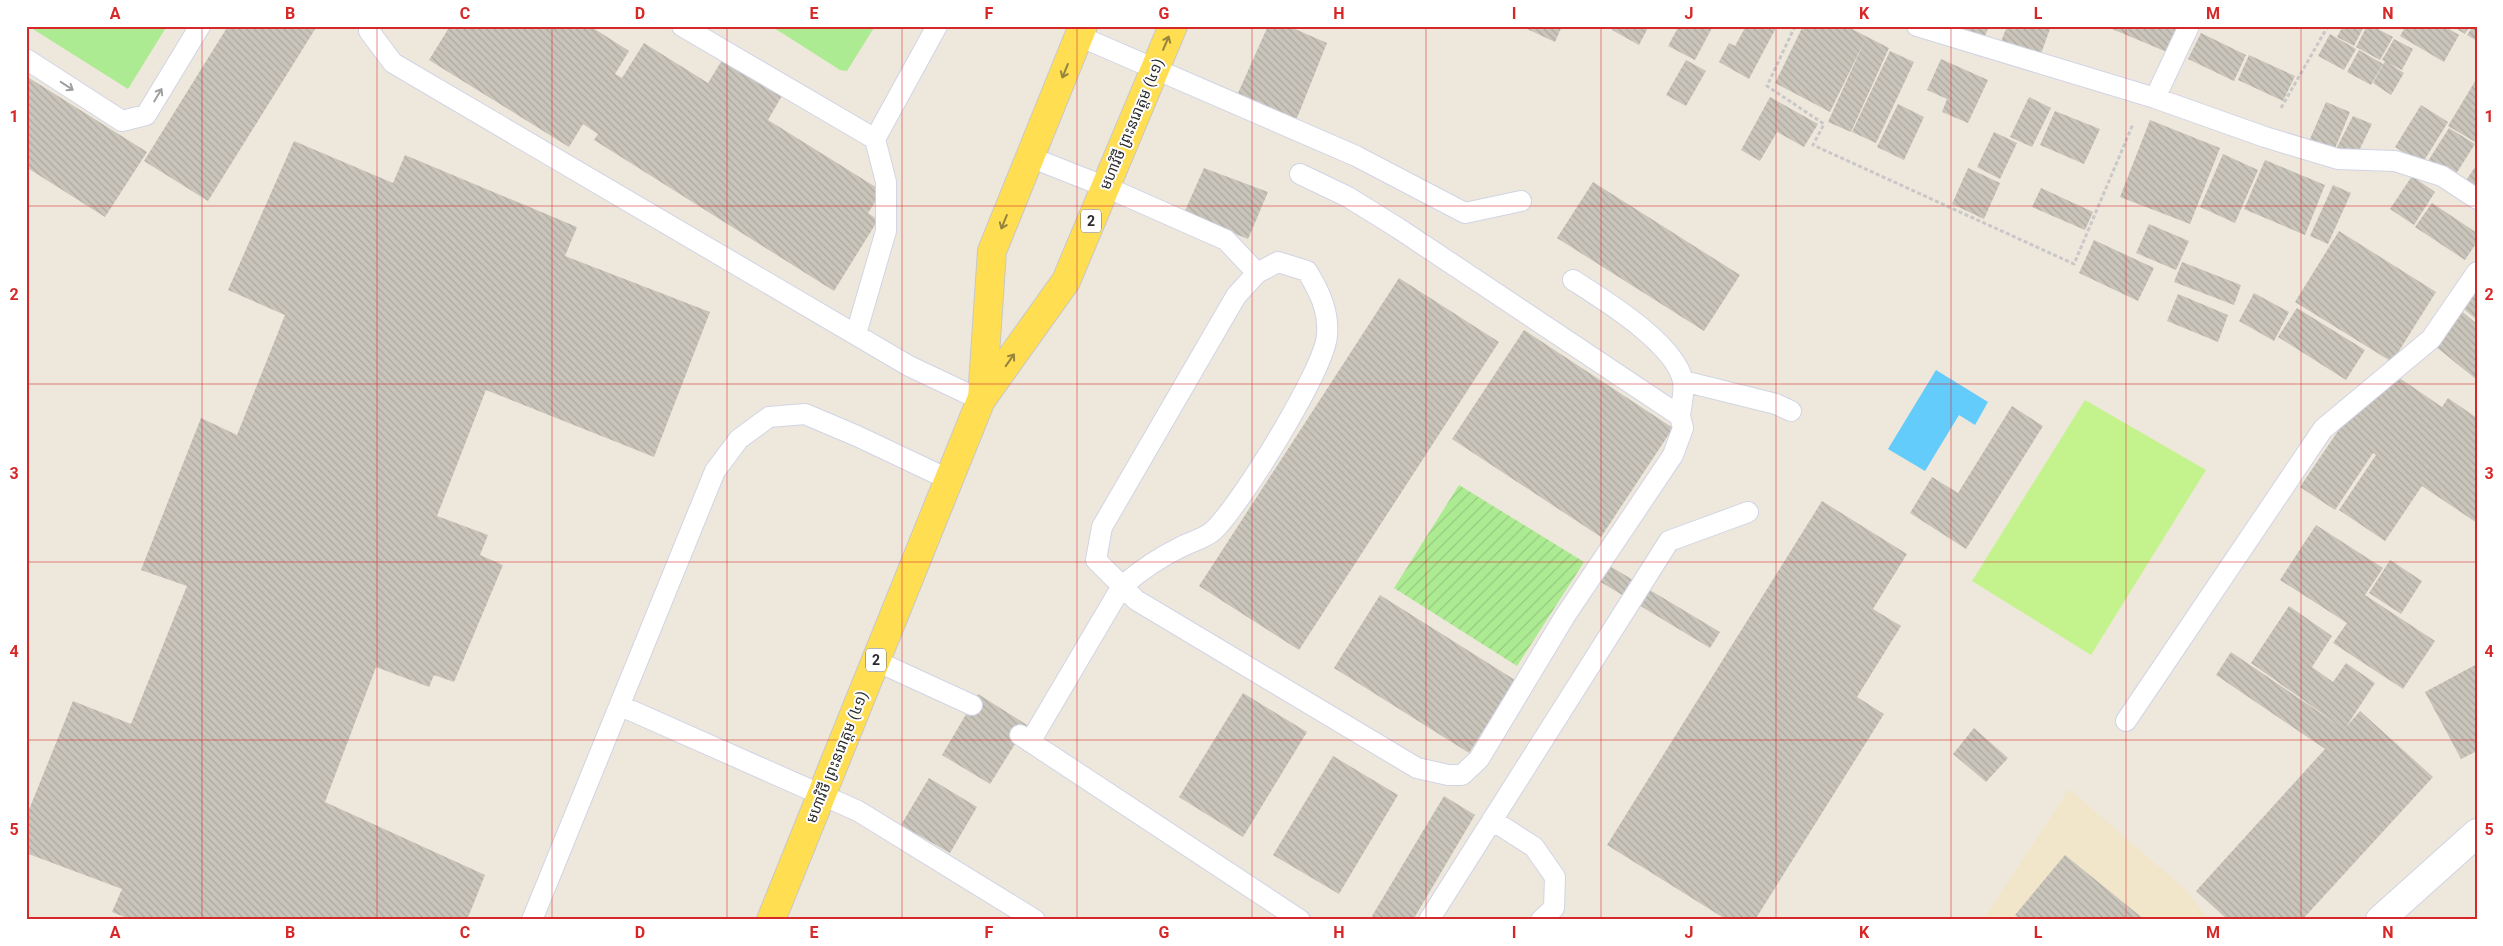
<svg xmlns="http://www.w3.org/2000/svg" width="2503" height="946" font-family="Roboto,'Noto Sans Khmer',sans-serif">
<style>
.education{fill:#f2e6ca}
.grass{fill:#adeb93}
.garden{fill:url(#garden-furrows)}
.pitch{fill:#c4f38e}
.water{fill:#64ccfb}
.building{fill:url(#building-back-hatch)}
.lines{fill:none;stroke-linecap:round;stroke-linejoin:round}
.lane-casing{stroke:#d1d4e5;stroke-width:22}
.street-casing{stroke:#d1d4e5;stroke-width:30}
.primary-casing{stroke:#c8c8c8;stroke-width:30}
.path{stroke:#c8c8c8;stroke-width:3;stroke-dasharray:4 2.5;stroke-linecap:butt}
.lane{stroke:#fff;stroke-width:20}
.street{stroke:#fff;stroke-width:28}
.primary{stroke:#ffde51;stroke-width:28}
.oneway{stroke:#95843e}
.oneway2{stroke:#a0a0a0}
.grid{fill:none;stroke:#d62828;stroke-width:1;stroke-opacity:0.55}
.labels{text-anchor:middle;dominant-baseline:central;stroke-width:4;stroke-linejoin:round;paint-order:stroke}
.shield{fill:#fff;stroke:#6b6b6b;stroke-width:1}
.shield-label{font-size:14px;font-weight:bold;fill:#2b2b2b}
.street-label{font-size:15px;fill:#2b2b2b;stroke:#fff}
.neatline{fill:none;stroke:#d62828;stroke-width:2}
.grid-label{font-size:16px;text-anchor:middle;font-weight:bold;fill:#d62828}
</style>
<defs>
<pattern id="garden-furrows" width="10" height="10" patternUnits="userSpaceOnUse" patternTransform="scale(1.25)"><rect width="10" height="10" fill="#adeb93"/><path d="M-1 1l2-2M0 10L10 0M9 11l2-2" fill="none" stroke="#95ca7f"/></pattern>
<pattern id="building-back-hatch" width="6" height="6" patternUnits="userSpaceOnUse" patternTransform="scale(1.25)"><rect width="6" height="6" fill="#c9c5bb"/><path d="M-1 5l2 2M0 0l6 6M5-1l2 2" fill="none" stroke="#ada9a1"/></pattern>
</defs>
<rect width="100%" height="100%" fill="#eee7dc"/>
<!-- education -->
<path class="education" d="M2069 789 2187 891 2209 920H1983Z"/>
<!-- grass -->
<path class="grass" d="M28 26H167L128 89Z
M771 26H875L847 71 840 70Z"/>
<!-- garden -->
<path class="garden" d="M1459 485 1584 562 1517 666 1394 588Z"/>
<!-- pitch -->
<path class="pitch" d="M2085 400 2206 470 2091 655 1972 581Z"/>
<!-- water -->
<path class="water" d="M1936 370 1988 402 1975 425 1959 415 1925 471 1888 449Z"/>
<!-- building -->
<path class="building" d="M228 26H317L208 201 144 161Z
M450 26H590L629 51 615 74 622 78 644 43 708 83 724 57 783 94 768 120 882 191 868 213 878 220 834 291 594 140 598 134 583 124 569 147 429 60Z
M1268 26H1288L1327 43 1289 138 1230 111Z
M1521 26H1562L1555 42Z
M1614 26H1649L1639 45 1612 30Z
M1679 26H1713L1695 60 1668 46Z
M1746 26H1777L1749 79 1719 62 1729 43 1735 46Z
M1803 26H1846L1889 48 1851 132 1828 122 1865 40 1830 112 1775 83Z
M1946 26H1989L1983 41Z
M2007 26H2051L2038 62 1999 47Z
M2105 26H2185L2174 55Z
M2343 26H2364L2354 46 2337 37Z
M2367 26H2372L2393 37 2380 60 2356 47Z
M2406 26H2444L2459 35 2444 62 2400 36Z
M2452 26H2470L2465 34Z
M2473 26H2477V41L2467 35Z
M2201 33 2246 55 2234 81 2188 59Z
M2330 34 2356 49 2344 70 2318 56Z
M2394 39 2413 49 2402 70 2388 63 2404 73 2391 95 2373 83 2385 61 2382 60Z
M2359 50 2383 64 2371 85 2347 72Z
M1890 51 1914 62 1876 143 1852 132Z
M2249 55 2295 76 2283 101 2238 80Z
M1941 59 1988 80 1968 123 1942 112 1947 99 1927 90Z
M1686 60 1706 71 1686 106 1666 95Z
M26 76 147 152 105 217 26 167Z
M2477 78V143L2448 126Z
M1770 97 1818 124 1804 147 1777 132 1760 161 1741 150Z
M2029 97 2051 108 2032 147 2010 137Z
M2326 102 2350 112 2332 156 2307 146Z
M1898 104 1924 117 1904 160 1877 147Z
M2421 105 2448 122 2422 164 2395 147Z
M2055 111 2100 129 2084 164 2040 145Z
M2353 116 2372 124 2355 159 2336 149Z
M2150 120 2220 148 2190 224 2120 197Z
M2449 128 2475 144 2454 177 2428 161Z
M1994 132 2017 143 2000 179 1977 167Z
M294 141 393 183 405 155 577 227 565 256 710 312 654 457 486 390 437 516 488 535 480 555 503 565 454 682 434 675 429 687 376 667 325 802 485 875 467 920H132L112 912 122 889 26 853V817L73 701 131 724 187 586 141 570 201 418 237 435 285 315 228 290Z
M2223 154 2258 170 2235 223 2200 207Z
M2265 160 2325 185 2305 235 2244 209Z
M2477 164V194L2463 185Z
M1204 168 1268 192 1248 239 1184 213Z
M1968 168 2000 183 1984 219 1952 204Z
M2412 176 2435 192 2414 225 2390 209Z
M1593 182 1740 275 1704 331 1557 238Z
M2333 185 2351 193 2328 244 2310 236Z
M2041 188 2093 212 2085 230 2032 207Z
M2432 203 2477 233V242L2465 260 2415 227Z
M2149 224 2189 241 2176 270 2136 253Z
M2339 231 2436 292 2392 362 2295 302Z
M2094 240 2154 268 2138 301 2079 273Z
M2182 262 2241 285 2234 305 2174 282Z
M1399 278 1499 342 1299 650 1199 586Z
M2477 286V320L2460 306Z
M2254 293 2289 312 2274 341 2239 321Z
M2178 294 2228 315 2218 342 2167 321Z
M2297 308 2365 350 2346 380 2278 337Z
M2458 308 2477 324V380L2430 342Z
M1524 330 1673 428 1601 537 1452 439Z
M2382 366 2442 407 2448 398 2477 418V523L2422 486 2385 541 2339 510 2376 455 2373 453 2335 510 2300 487Z
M2012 406 2043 426 1966 549 1910 513 1932 477 1958 493Z
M1822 501 1907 554 1873 609 1901 626 1857 697 1884 714 1755 920H1727L1607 845Z
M2316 525 2383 568 2365 595 2435 641 2403 689 2333 643 2347 623 2280 580Z
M2390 560 2422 581 2401 614 2369 593Z
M1603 562 1720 632 1710 648 1594 578Z
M1380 595 1515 680 1469 753 1334 668Z
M2289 606 2332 636 2312 667 2333 682 2346 663 2375 683 2346 727 2360 711 2433 777 2302 920H2228L2196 891 2325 749 2216 675 2231 652 2344 729 2251 663Z
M2477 664V751L2461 759 2425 692Z
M1243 693 1307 732 1243 837 1179 797Z
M978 694 1027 725 990 784 942 755Z
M1974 728 2008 758 1986 782 1953 754Z
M1333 756 1398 795 1339 894 1273 855Z
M929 778 977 807 950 853 901 825Z
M1444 796 1475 815 1413 920H1378L1372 916Z
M2065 855 2145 920H2022L2015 915Z"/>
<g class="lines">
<defs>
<path id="lane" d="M370 26 369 31 393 63 909 366 981 400
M682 26 875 139
M1917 26 2155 98 2265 137 2338 159 2395 161 2442 176 2477 199
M1079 36 1356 156 1465 213 1521 201
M26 59 122 121 146 115 200 26
M2155 98 2189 26
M1030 157 1106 187 1226 240 1257 273
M1573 280C1604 300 1675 343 1683 381 1685 391 1681 406 1680 416
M856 334 886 231V182L875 139 937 26
M1683 381 1776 404 1791 411
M876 661 972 705
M621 706 858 811 1035 920
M2126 721 2323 429 2431 339 2477 272
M1020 735 1300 920
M1030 742 1122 586C1140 571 1158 558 1179 548 1189 542 1204 539 1213 531 1240 506 1325 369 1327 335 1329 310 1319 291 1307 271L1278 262 1257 273 1236 296 1102 527 1096 560 1136 600 1417 768 1448 775H1462L1479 759 1565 616 1673 455 1683 428 1680 416 1398 228 1348 197 1300 174
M1492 820 1534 847 1555 877 1554 908 1541 920
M532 920 715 471 739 439 769 417 805 414 857 436 950 480
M1429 920 1669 541 1748 512"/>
<path id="street" d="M2380 920 2477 833"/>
<path id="primary" d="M982 399 992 251 1083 26
M771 920 981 400 1066 281 1173 26"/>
</defs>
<!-- lane casing -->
<use href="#lane" class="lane-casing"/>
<!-- street casing -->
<use href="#street" class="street-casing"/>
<!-- primary casing -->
<use href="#primary" class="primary-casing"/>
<!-- path -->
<path class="path" d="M1795 26 1767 86 1824 124 1813 145 2074 264 2133 124
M2281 108 2328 26"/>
<!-- lane -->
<use href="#lane" class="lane"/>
<!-- street -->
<use href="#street" class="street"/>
<!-- primary -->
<use href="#primary" class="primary"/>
</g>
<!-- one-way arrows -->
<defs><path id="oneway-shaft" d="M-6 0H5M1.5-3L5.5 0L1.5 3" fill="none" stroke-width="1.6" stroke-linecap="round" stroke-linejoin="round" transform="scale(1.25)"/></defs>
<g class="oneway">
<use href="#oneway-shaft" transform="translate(1166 43) rotate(-67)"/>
<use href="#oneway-shaft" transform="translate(1065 71) rotate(112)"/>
<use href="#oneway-shaft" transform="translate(1004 222) rotate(112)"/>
<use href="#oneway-shaft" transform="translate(1010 360) rotate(-55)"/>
</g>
<g class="oneway2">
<use href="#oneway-shaft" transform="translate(67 86) rotate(33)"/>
<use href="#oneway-shaft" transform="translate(158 95) rotate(-59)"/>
</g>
<!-- grid -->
<path class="grid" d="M202 26V920M377 26V920M552 26V920M727 26V920M902 26V920M1077 26V920M1252 26V920M1426 26V920M1601 26V920M1776 26V920M1951 26V920M2126 26V920M2301 26V920M26 206H2477M26 384H2477M26 562H2477M26 740H2477"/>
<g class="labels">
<!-- shield labels -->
<g class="shield">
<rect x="1081" y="209.5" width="20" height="23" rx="4"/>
<rect x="866" y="648.5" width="20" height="23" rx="4"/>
</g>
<g class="shield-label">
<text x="1091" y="221">2</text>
<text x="876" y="660">2</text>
</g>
<!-- street labels -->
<g class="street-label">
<text transform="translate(1132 124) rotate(-67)">មហាវិថី ព្រះនរោត្តម (៤១)</text>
<text transform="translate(837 757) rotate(-68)">មហាវិថី ព្រះនរោត្តម (៤១)</text>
</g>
</g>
<!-- border -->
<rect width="2503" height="946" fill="none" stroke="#ffffff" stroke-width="55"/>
<rect x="28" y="28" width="2448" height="890" class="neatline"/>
<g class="grid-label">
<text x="115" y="19">A</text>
<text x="290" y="19">B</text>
<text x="465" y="19">C</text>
<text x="640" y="19">D</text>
<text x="814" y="19">E</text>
<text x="989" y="19">F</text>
<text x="1164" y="19">G</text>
<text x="1339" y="19">H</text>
<text x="1514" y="19">I</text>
<text x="1689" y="19">J</text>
<text x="1864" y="19">K</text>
<text x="2038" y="19">L</text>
<text x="2213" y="19">M</text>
<text x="2388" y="19">N</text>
<text x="14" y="122">1</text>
<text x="2489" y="122">1</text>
<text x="14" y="300">2</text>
<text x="2489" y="300">2</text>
<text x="14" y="479">3</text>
<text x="2489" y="479">3</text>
<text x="14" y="657">4</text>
<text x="2489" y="657">4</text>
<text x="14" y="835">5</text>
<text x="2489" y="835">5</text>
<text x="115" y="938">A</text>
<text x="290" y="938">B</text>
<text x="465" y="938">C</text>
<text x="640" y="938">D</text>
<text x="814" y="938">E</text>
<text x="989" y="938">F</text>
<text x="1164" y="938">G</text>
<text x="1339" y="938">H</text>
<text x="1514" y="938">I</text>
<text x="1689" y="938">J</text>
<text x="1864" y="938">K</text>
<text x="2038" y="938">L</text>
<text x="2213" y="938">M</text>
<text x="2388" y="938">N</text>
</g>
</svg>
